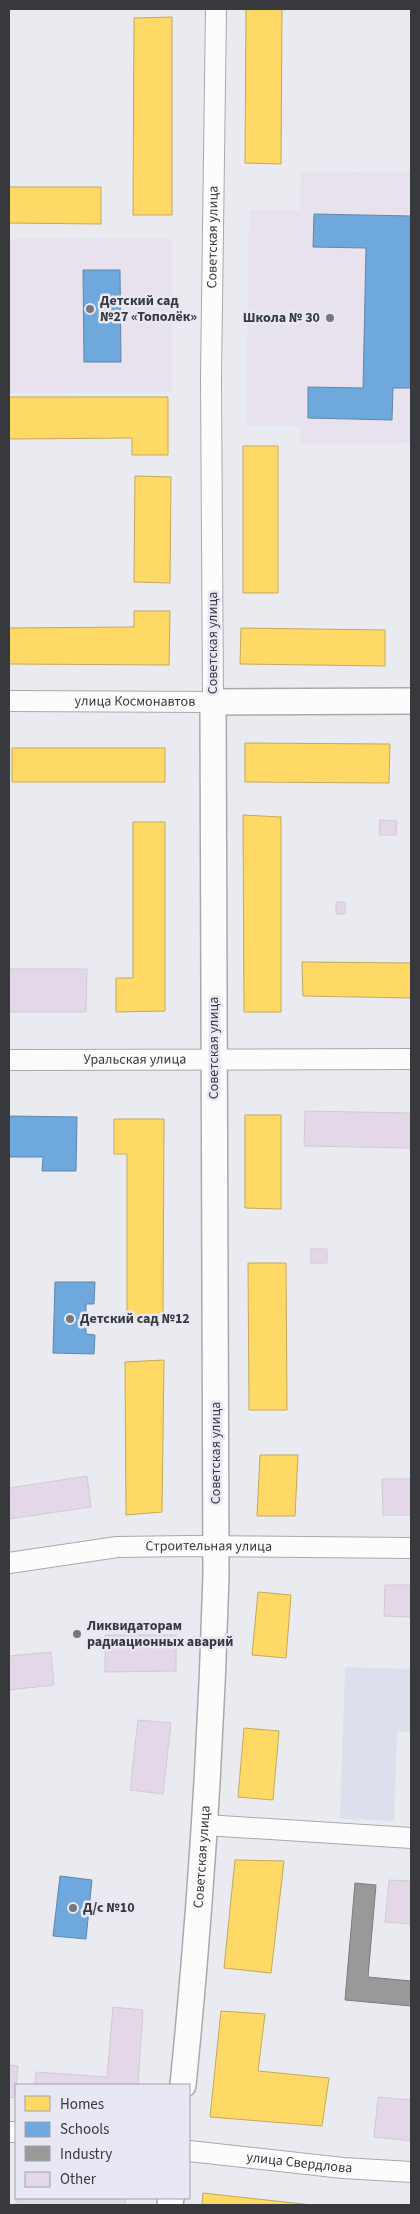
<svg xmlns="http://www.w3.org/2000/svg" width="420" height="2214" font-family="'Source Sans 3',sans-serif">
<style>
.built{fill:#dddfec}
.education{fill:#e8e2ef}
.homes{fill:#ffd966;stroke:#c3a95a}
.schools{fill:#6fa8dc;stroke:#5e87ac}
.industry{fill:#999;stroke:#7c7c7d}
.building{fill:#e4d7e7;stroke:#ceccd1}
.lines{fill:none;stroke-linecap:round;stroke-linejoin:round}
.minor-casing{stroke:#a9a9ad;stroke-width:22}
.tertiary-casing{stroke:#a9a9ad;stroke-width:28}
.minor{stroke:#fcfcfd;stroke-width:20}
.tertiary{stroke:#fcfcfd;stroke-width:25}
.poi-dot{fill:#76777c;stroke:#e7e8f4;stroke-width:2}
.labels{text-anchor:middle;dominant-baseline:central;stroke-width:5;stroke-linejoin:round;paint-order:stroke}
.street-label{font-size:14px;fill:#38393d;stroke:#e7e8f4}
.poi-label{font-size:14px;font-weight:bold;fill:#38393d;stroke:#e7e8f4;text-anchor:start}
</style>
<rect width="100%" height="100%" fill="#eaebf1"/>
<!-- built -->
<path class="built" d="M345 1667 411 1669V1732H397L394 1821 340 1819Z"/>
<!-- education -->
<path class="education" d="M411 171V443L300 444 301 426 246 425 249 210H300L301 173Z
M9 239H172V392L9 393Z"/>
<!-- homes -->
<path class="homes" d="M246 9H282L281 164 245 163Z
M172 17V215H133L134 18Z
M9 187H101V224L9 223Z
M9 397H168V455H132V438L9 439Z
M243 446H278V593H243Z
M135 476 171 477 170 583 134 582Z
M134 611H170L169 665 9 664V628L134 627Z
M241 628 385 630V666L240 664Z
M245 743 390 744 389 783 245 782Z
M12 748H165V782H12Z
M243 815 281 817V1012H244Z
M133 822H165V1011L116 1012V978H133Z
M302 962 411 963V998L303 996Z
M245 1115H281V1209L245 1208Z
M114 1119H164L163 1320H127V1154H114Z
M248 1263H286L287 1410H249Z
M164 1360 162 1512 126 1515 125 1362Z
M260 1455H298L295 1516H257Z
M258 1592 291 1595 286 1658 252 1655Z
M244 1728 279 1731 273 1800 238 1797Z
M235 1860 284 1861 271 1973 224 1968Z
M221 2011 265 2014 258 2071 329 2078 322 2126 210 2117Z
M203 2193 312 2205H202Z"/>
<!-- schools -->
<path class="schools" d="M314 214 411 216V388H393L392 420 308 418V387L363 388 366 248 313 247Z
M83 270H120L121 362H84Z
M9 1116 77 1117 76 1171H42L43 1157H9Z
M55 1282H95L94 1304H86V1334L95 1335 94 1354 53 1353Z
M60 1876 92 1880 86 1939 53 1936Z"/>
<!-- industry -->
<path class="industry" d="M355 1883 376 1885 368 1977 411 1981V2006L345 2000Z"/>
<!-- building -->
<path class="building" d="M380 820 397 821 396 835H379Z
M336 902H345V914H336Z
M9 969H87L86 1012H9Z
M305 1111 411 1113V1148L304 1146Z
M311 1249H327V1263H311Z
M87 1476 91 1507 9 1519V1488Z
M382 1479H411V1515H383Z
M385 1585H411V1617L384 1616Z
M105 1635H176V1671L105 1672Z
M51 1652 54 1685 9 1690V1656Z
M138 1720 171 1723 163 1794 130 1790Z
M389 1880 411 1881V1924L385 1922Z
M113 2007 143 2010 138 2085H35L36 2072 107 2077Z
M9 2065 18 2066 15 2098 9 2097Z
M378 2097 411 2100V2141L374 2137Z
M16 2197V2198H126L125 2205H16Z"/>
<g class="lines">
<defs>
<g id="minor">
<path id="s1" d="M9 701 213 702 211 378 216 9"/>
<path id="s2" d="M9 1060 411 1059"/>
<path id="s3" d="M9 1563 117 1547 189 1546 411 1548"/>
<path d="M205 1825 411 1838"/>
<path d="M9 2132H16"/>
<path id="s4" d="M189 2151 343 2168 411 2172"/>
</g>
<g id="tertiary">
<path id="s5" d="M183 2085C200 1916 211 1746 216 1576L213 702 411 701"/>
<path d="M170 2205 171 2198"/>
</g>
</defs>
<!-- minor casing -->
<use href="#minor" class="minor-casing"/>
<!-- tertiary casing -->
<use href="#tertiary" class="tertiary-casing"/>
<!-- minor -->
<use href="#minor" class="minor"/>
<!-- tertiary -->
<use href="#tertiary" class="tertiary"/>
</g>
<!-- markers -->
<g class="poi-dot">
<circle cx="90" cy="309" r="5"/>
<circle cx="330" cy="318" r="5"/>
<circle cx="70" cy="1319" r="5"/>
<circle cx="77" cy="1634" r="5"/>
<circle cx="73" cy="1908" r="5"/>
</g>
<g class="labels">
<!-- street labels -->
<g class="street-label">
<text stroke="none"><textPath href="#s1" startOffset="669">Советская улица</textPath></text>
<text transform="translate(213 643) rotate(-90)">Советская улица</text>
<text stroke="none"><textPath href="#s1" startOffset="126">улица Космонавтов</textPath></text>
<text transform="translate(214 1048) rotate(-90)">Советская улица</text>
<text stroke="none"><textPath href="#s2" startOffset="126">Уральская улица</textPath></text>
<text transform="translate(216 1453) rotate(-90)">Советская улица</text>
<text stroke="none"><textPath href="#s3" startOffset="201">Строительная улица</textPath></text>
<text stroke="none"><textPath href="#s5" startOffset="229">Советская улица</textPath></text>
<text stroke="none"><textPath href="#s4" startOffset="111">улица Свердлова</textPath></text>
</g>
<!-- poi labels -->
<g class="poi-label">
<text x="100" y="301">Детский сад<tspan x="100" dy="16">№27 «Тополёк»</tspan></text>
<text x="320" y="318" text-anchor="end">Школа № 30</text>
<text x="80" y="1319">Детский сад №12</text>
<text x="87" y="1626">Ликвидаторам<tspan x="87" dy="16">радиационных аварий</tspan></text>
<text x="83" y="1908">Д/с №10</text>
</g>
</g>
<!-- border -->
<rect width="420" height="2214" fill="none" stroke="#38393d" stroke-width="20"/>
<!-- legend -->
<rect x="15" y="2084" width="175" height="115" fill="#e7e8f4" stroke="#a1a2ab"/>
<rect x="25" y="2096" width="25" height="15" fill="#ffd966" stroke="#a1a2ab"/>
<text x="60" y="2109" font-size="15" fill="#38393d">Homes</text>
<rect x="25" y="2122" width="25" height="15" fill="#6fa8dc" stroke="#a1a2ab"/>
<text x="60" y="2134" font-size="15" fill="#38393d">Schools</text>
<rect x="25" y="2146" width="25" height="15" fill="#999999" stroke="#a1a2ab"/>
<text x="60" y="2159" font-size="15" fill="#38393d">Industry</text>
<rect x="25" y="2172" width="25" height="15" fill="#e4d7e7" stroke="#a1a2ab"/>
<text x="60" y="2184" font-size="15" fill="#38393d">Other</text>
</svg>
